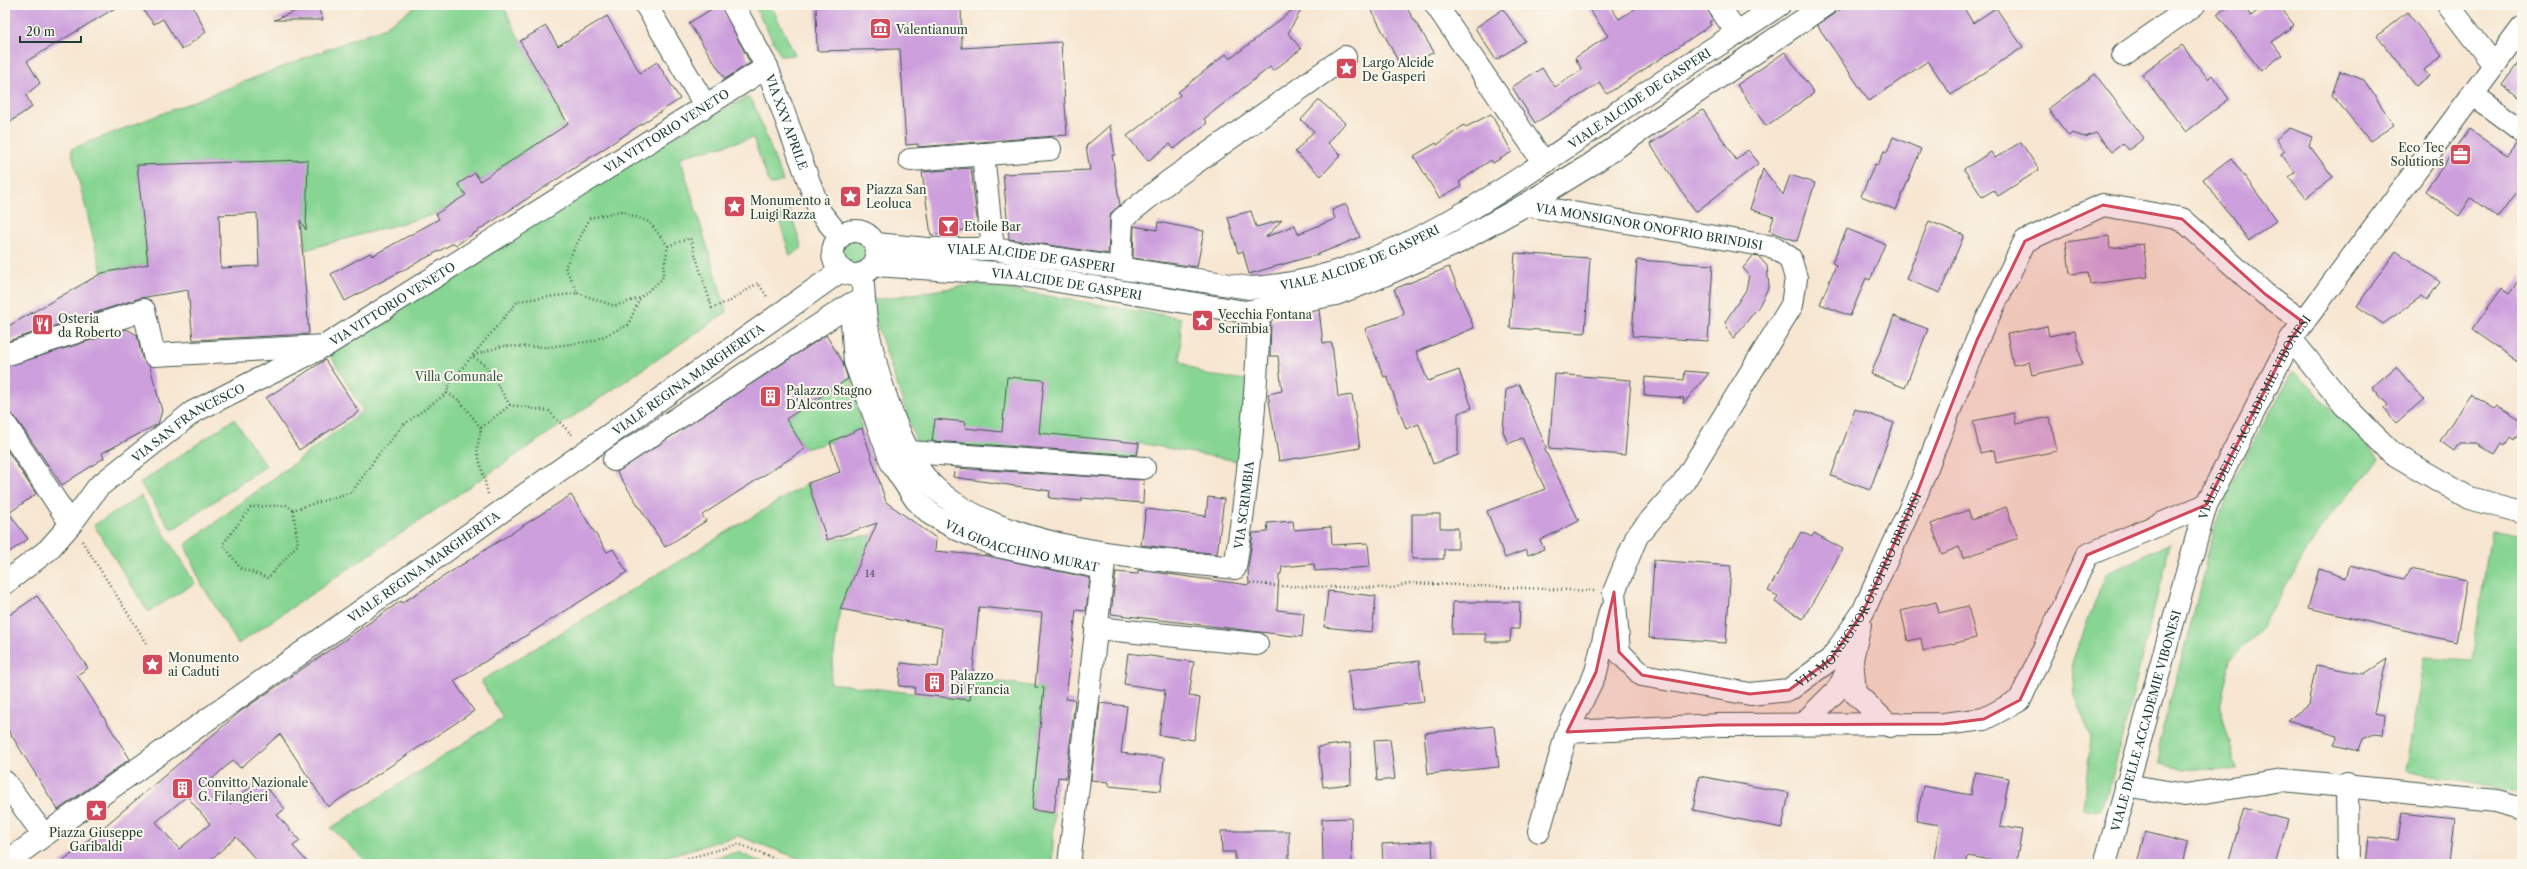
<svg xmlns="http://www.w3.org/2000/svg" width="2527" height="869" font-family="'Libre Caslon Text',serif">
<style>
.green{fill:#87d593;stroke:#538964}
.building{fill:#cda0dd;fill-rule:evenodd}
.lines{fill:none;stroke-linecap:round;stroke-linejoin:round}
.minor-casing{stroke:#3f564c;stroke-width:24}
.major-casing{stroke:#3f564c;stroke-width:24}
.path{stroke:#3f564c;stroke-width:2.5;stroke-dasharray:1 3;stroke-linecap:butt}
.minor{stroke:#fff;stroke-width:22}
.major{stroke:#fff;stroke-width:22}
.marked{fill:#d1495b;fill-opacity:0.2;stroke:#d1495b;stroke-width:3;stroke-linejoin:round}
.labels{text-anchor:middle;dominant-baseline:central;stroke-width:4;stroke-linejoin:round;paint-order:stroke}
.number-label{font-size:10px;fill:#4a565e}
.poi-label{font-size:12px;fill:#1f3d34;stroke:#fbf7ec;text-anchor:start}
.street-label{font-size:12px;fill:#1f3d34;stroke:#fbf7ec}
.park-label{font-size:12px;fill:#345b47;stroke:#fbf7ec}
</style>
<rect width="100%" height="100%" fill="#fbf7ec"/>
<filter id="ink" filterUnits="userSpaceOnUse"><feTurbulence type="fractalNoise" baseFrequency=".025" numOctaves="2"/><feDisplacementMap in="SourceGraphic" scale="8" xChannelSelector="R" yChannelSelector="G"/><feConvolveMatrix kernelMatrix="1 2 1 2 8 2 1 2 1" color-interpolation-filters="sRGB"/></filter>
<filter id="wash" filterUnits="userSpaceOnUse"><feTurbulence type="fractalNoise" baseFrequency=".012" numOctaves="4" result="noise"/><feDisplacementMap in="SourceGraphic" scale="16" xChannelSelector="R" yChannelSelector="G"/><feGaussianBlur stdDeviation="0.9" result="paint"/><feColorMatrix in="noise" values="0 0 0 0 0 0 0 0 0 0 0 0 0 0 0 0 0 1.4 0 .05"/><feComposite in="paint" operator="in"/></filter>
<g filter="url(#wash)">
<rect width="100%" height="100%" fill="#f7e6d1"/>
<!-- green -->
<path class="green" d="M418 5H503L520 41 558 107 564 126 480 181 475 173 459 184 466 195 436 214 305 250 307 160 137 165 148 264 102 273 71 149 385 27Z
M754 5H771L795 55 781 56Z
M747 97 753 102 783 181 770 185 753 138 680 157 727 312 238 644 201 583 185 545 363 411 325 346 673 137Z
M787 202 802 248 790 256 775 205Z
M852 231C868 231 872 238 877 251L862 274 837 264C831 249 836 236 852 231Z
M976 284 1181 318 1180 361 1206 375 1247 380 1243 462 1139 443 1137 456 1130 459 917 444 869 301Z
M2293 371 2361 437 2379 459 2322 526 2258 633 2230 660 2220 707 2237 770 2183 769 2160 764 2159 742 2195 608 2214 528 2238 470Z
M852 376 862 428 830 442 805 449 786 419Z
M234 419 266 466 172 530 140 483Z
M808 483 827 540 872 535 840 609 830 683 969 700 972 678 1044 688 1032 810 1054 813 1052 864H814L738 836 639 864H360L364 859 331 828 503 718 481 681Z
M141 496 195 583 148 612 94 525Z
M2491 531 2522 534V793L2405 771 2425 657 2472 660Z
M2170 543 2112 778 2101 811 2083 809 2091 737 2074 695 2072 662 2106 574Z
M738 852 765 864H688Z"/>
<g id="blocks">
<!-- building -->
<path class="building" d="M14 5H120L27 61 40 83 26 95 32 107 5 125V11Z
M139 5H192L206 32 182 50 163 19 154 24Z
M310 5H317L323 20H274Z
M718 5H721L750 63 725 79 689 23Z
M816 5H961L962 48 1061 42 1067 135 918 147V144L906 145 900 49 817 51Z
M1299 5H1304L1288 33 1301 49 1273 71 1270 67 1204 119 1207 123 1174 149 1170 144 1148 161 1127 136 1180 95 1178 92 1226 54 1230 59Z
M1369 5H1405L1434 52 1402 69Z
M1586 5H1609L1619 19 1641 5H1706L1713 20 1709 22 1711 25 1607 94 1600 83 1535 123 1512 87 1542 68 1555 87 1582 70 1575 58 1608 36Z
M1847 5H1962L1973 23 1996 8 2023 47 1951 95 1928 61 1869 101 1817 25Z
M2228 5H2243L2251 16 2265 5H2279L2294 25 2272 42 2282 55 2261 71 2217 14Z
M1503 9 1525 41 1496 60 1475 28Z
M2407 12 2442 56 2424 70 2429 76 2416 86 2377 36Z
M607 16 640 73 657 62 680 99 456 245 454 243 345 301 331 274 370 253 372 256 439 219 436 214 466 195 458 184 475 173 480 181 568 124 520 41 546 26 558 46Z
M2182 45 2208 79 2212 75 2229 99 2186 132 2142 75Z
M1785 52 1814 93 1766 126 1737 85Z
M2522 58V99L2502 85Z
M2340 71 2364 80 2394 125 2370 141 2332 95Z
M2095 74 2144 138 2129 150 2123 143 2112 152 2096 133 2085 137 2072 133 2069 136 2048 109Z
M1319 100 1345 123 1328 143 1341 155 1321 176 1295 152 1314 131 1301 120Z
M1703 110 1736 160 1748 150 1759 163 1696 212 1650 144Z
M1491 114 1512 152 1493 163 1491 160 1459 182 1461 186 1439 198 1414 156 1436 143 1437 145 1464 125 1466 127Z
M1110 125 1115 155H1112L1120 205 1111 213 1110 218 1108 254 1009 239 1003 174 1090 170 1086 146Z
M2290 128 2312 137 2309 145 2333 177 2306 198 2289 177 2295 172 2281 154 2285 151 2276 139Z
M2470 129 2507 155 2517 142 2522 143V185L2498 218 2471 198 2459 216 2425 191Z
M1893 137 1921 149 1896 210 1861 196 1875 164 1878 165 1884 151 1887 152Z
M2021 142 2039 170 1998 196 1994 190 1982 197 1964 169 1991 152 1995 158Z
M2231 158 2277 220 2249 241 2203 179Z
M308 160 306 230 300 220 309 334 193 340 188 290 140 298 5 342V328L102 273 148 264 137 165ZM257 213 259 266 221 268 219 215Z
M971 168 978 228 931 235 922 172Z
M1763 169 1783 195 1790 175 1815 183 1797 241 1769 231 1774 217 1750 209Z
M1346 204 1360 237 1319 254 1249 274 1243 251 1238 253 1228 217 1251 211 1256 227 1282 220 1266 237 1295 225 1298 234 1335 219 1332 210Z
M1929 221 1964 235 1940 293 1906 279Z
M1158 222 1204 231 1197 267 1133 258 1134 226 1157 230Z
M1847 229 1885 244 1870 280 1866 278 1850 316 1820 304 1836 265 1832 263Z
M2109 236 2110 248 2143 244 2148 277 2090 284 2088 272 2070 274 2066 242Z
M2396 251 2440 282 2427 300 2422 296 2383 324 2357 306Z
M1515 253 1590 258 1585 333 1510 328Z
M1753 256 1759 257 1767 266 1769 286 1759 306 1733 339 1725 322 1746 290 1749 275 1743 268Z
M1637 260 1713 265 1708 341 1632 336Z
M1449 267 1474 328 1416 352 1428 381 1459 370 1472 408 1458 413V455L1433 464 1419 424 1406 429 1387 376 1384 377 1365 329 1404 314 1394 289Z
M2522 276V365L2472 330 2502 288 2509 293Z
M1319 310 1323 343H1332L1338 397 1352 395 1360 448 1279 461 1268 394 1282 391 1278 356H1270L1271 320Z
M1894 316 1928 329 1905 388 1871 374Z
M2047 326 2049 336 2075 331 2082 364 2032 375 2029 362 2013 365 2007 334Z
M127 329 137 335 142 358 150 367 162 411 158 424 102 453 104 458 62 485 15 417 5 412V367Z
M826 335 842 361 848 379 786 419 805 449 702 515 706 521 665 547 617 472Z
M325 360 359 412 299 450 266 398Z
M2396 367 2424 399 2396 423 2384 409 2388 405 2372 387Z
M1685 371 1709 373 1683 404 1684 398 1644 395 1645 377 1684 380Z
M1555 374 1631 380 1625 455 1549 449Z
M1007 377 1044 380 1039 433 1139 443 1137 455 932 441 935 419 966 422 965 428 1002 432Z
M1519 384 1547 449 1544 448 1579 521 1540 540 1544 549 1528 555 1526 550 1505 558 1487 511 1545 489 1522 438 1508 444 1503 431 1506 390Z
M2470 394 2495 409 2498 406 2522 421V427L2514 440 2510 437 2505 445 2502 443 2495 454 2476 443H2459L2454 451 2440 441Z
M1855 409 1894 423 1870 490 1831 476Z
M2014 413 2016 424 2050 417 2057 451 1996 463 1994 450 1980 453 1973 421Z
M862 428 886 502 936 538 935 551 988 556 1090 578 1086 611 1076 610 1066 699 1075 700 1066 778 1058 777 1054 813 1032 810 1044 688 1035 687 1042 613 979 607 970 700 914 694 915 687 899 686 901 663 938 667 942 628 840 609 877 523 827 540 808 483 840 472 830 442Z
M5 447 36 494 9 513 28 539 5 555Z
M955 468 1144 480 1143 503 1081 498V501L1049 498 1050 491 953 477Z
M571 495 607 552 613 549 627 572 454 681 474 711 328 807 280 734 240 768 233 760 210 781 230 804 259 779 285 809 277 815 300 841 293 846 309 864H260L236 837 206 864H60L241 711 401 601 402 603ZM187 796 210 824 179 849 156 822Z
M1208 497 1224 499 1217 554 1141 545 1146 509 1206 516Z
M2006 507 2018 538 1963 558 1959 547 1942 554 1931 524 1968 510 1972 520Z
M1412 514H1440V528H1458V549H1444V559H1412Z
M1293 521 1294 530 1331 527 1332 545 1368 543 1370 567 1315 571 1314 564 1282 567 1281 574H1279L1277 610 1304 613 1302 637 1111 614 1116 572 1138 574V570L1249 585 1248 568 1253 533 1268 532 1267 523Z
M1801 532 1812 537 1814 533 1843 549 1803 619 1775 602 1778 596 1768 591Z
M1654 560 1731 566 1726 643 1649 638Z
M2350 565 2404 579 2410 569 2467 580 2456 642 2308 608 2319 569 2346 578Z
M1328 591 1376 596 1372 632 1324 627Z
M37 596 88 668 77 675 130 759 58 810 5 725V618Z
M1453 602H1520L1519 629H1511L1510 642H1486V634H1452Z
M1936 602 1939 613 1968 606 1976 638 1923 651 1921 638 1908 641 1901 611Z
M1128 653 1194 662 1189 696 1200 698 1194 740 1159 735 1165 690 1124 684Z
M2387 659 2374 712 2385 714 2383 735 2374 734 2363 739 2359 751 2334 745 2338 735 2287 721 2308 705 2316 665 2364 674Z
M1419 661 1424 702 1353 711 1348 670Z
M1100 703 1127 706 1121 753 1164 758 1161 791 1109 786V782L1091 780Z
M1494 726 1499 767 1428 774 1424 733Z
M1390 739 1395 779 1377 781 1374 740Z
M1350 743 1351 784 1323 787 1318 747Z
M1975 772 2009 778 2000 826 2022 830 2016 864 1968 856 1966 864H1933L1940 825 1916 821 1923 786 1971 795Z
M1699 776 1789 793 1782 828 1693 810Z
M2244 808 2288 820 2275 864H2228Z
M2402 813 2454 819 2449 864H2365L2368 837 2398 840Z
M1351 818 1352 864H1323L1322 819Z
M1221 831H1289V864H1235V852H1222Z
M2145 832 2188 843 2183 864H2137Z
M1432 841 1433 864H1383L1382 844Z"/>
</g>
</g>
<g filter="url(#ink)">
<use href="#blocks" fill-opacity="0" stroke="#3f564c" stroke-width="1"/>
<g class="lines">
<defs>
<g id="minor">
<path d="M646 5 705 105"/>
<path id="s1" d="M733 5 767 67 820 212 840 237"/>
<path d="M1436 5 1544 163"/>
<path d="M1718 5 1737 33"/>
<path d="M2448 5 2494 65"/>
<path d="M2123 55 2194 5"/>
<path d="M2472 94 2522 131"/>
<path d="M983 154 993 249"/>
<path d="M910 160 1050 149"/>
<path id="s2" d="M1525 205 1774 247 1790 258 1796 278 1792 305 1683 483 1637 536 1614 592 1619 652 1642 675 1750 694 1789 690 1831 659 1863 612 1917 493 1977 340 2025 241 2103 205 2182 219 2265 294 2303 322"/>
<circle cx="855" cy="253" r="22"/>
<path d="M1120 268 1122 219 1168 182 1345 57"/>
<path id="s3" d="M862 274C864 292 864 313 868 331 877 375 901 457 935 488 1004 551 1145 558 1235 568 1248 483 1257 398 1259 311"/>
<path id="s4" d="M851 308 855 362 892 464 916 500 932 515 957 529 997 546 1103 568"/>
<path d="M2291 339 2345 406 2392 453 2469 498 2522 512"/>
<path id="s5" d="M5 355 144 310 154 355 325 346 767 67"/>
<path d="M5 424 71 524"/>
<path d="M909 452 1144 468"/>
<path d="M614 460 851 304"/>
<path id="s6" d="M5 583 48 550 71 524 98 487 193 412 317 350"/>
<path d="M1860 625 1852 659 1855 693 1890 726"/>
<path d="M1096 628 1257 644"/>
<path d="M1804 723 1839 688 1851 662"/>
<path d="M1567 732 1596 672 1610 612"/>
<path d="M5 782 44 835"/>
<path d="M2347 784 2348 864"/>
<path d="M2126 785 2185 795 2283 780 2496 801 2522 808"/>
<path d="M1539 831 1567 732 1719 725 1944 724 1984 719 2020 700 2087 555 2206 505"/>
<path id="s7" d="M5 863 842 270"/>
<path d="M1069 864 1105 554"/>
<path id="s8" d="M2105 864 2206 505 2291 339 2522 28"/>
</g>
<g id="major">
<path id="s9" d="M876 244 927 249H993L1250 288C1379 282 1508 187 1612 116 1667 78 1723 42 1779 5"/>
<path id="s10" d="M874 265 1015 274 1245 312 1336 294 1373 280 1455 244 1525 205 1590 165 1825 5"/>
</g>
</defs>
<!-- minor casing -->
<use href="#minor" class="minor-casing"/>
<!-- major casing -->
<use href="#major" class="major-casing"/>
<!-- path -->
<path class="path" d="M621 211 649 222 668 246 662 279 640 298 614 306 578 293 565 267 590 218Z
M668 246 690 238 712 308 730 301 758 283 768 298
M447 393 460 401 481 428
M510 405 485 365 472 356 518 301 578 293
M488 494 477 450 481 428 510 405 549 411 573 436
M293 510 298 544 268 578 240 568 223 544 251 507 286 505 293 510 352 492 378 455 403 425 447 393 449 384 472 356 502 346 548 347 593 341 628 325 640 298
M82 541 148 645
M1250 583 1278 586 1393 588 1410 583 1594 591
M668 864 739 844 787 864"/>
<!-- minor -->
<use href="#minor" class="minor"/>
<!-- major -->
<use href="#major" class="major"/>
</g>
</g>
<!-- marked area -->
<path class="marked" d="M2103 205 2182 219 2265 294 2303 322 2291 339 2206 505 2087 555 2020 700 1984 719 1944 724 1719 725 1567 732 1596 672 1614 592 1619 652 1642 675 1750 694 1789 690 1831 659 1863 612 1917 493 1977 340 2025 241Z"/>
<!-- icons -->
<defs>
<symbol id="museum-square" viewBox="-11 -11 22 22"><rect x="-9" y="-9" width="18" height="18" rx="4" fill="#d1495b" stroke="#fbf7ec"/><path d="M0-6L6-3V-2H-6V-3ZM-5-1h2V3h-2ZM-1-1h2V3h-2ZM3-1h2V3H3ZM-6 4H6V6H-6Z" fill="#fff"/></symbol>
<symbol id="sight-square" viewBox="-11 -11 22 22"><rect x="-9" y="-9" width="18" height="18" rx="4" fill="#d1495b" stroke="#fbf7ec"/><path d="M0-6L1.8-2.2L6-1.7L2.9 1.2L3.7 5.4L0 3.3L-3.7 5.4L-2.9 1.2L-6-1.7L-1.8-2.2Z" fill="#fff"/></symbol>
<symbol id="office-square" viewBox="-11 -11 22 22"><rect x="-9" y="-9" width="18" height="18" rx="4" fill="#d1495b" stroke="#fbf7ec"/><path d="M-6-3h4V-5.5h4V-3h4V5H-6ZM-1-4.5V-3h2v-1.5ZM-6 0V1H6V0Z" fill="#fff"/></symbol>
<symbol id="bar-square" viewBox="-11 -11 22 22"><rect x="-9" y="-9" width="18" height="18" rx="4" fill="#d1495b" stroke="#fbf7ec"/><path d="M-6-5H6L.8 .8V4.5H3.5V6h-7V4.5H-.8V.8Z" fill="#fff"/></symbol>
<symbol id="restaurant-square" viewBox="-11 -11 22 22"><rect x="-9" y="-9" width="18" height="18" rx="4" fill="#d1495b" stroke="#fbf7ec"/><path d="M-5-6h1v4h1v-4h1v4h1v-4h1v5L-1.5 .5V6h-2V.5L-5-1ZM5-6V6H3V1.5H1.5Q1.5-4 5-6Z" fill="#fff"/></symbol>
<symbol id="building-square" viewBox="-11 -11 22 22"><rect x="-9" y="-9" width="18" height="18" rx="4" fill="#d1495b" stroke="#fbf7ec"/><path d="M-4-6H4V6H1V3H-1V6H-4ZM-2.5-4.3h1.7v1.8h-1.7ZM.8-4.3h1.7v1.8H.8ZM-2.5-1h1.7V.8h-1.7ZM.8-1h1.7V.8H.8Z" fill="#fff"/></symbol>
</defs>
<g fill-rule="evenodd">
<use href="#museum-square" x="868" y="16" width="25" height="25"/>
<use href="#sight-square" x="1334" y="56" width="25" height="25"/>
<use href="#office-square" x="2448" y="142" width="25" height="25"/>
<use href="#sight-square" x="838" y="184" width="25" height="25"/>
<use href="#sight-square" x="722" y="194" width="25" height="25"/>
<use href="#bar-square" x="936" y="214" width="25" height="25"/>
<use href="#sight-square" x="1190" y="308" width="25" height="25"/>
<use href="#restaurant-square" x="30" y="312" width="25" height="25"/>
<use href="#building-square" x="758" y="384" width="25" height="25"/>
<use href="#sight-square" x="140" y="652" width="25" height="25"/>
<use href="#building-square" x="922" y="670" width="25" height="25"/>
<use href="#building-square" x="170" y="776" width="25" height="25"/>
<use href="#sight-square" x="84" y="798" width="25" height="25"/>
</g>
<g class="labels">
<!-- number labels -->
<g class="number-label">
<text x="870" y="573">14</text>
</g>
<!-- poi labels -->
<g class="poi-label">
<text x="896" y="29">Valentianum</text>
<text x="1362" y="62">Largo Alcide<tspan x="1362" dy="14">De Gasperi</tspan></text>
<text x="2444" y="147" text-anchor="end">Eco Tec<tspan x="2444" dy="14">Solutions</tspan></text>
<text x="866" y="189">Piazza San<tspan x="866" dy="14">Leoluca</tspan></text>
<text x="750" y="200">Monumento a<tspan x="750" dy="14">Luigi Razza</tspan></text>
<text x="964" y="226">Etoile Bar</text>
<text x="1218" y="314">Vecchia Fontana<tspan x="1218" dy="14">Scrimbia</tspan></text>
<text x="58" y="318">Osteria<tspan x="58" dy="14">da Roberto</tspan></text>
<text x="786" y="390">Palazzo Stagno<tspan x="786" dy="14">D'Alcontres</tspan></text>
<text x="168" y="657">Monumento<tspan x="168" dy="14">ai Caduti</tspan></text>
<text x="950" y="675">Palazzo<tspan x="950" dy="14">Di Francia</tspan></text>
<text x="198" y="782">Convitto Nazionale<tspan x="198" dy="14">G. Filangieri</tspan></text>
<text x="96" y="832" text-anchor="middle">Piazza Giuseppe<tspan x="96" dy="14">Garibaldi</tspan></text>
</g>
<!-- street labels -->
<g class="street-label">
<text stroke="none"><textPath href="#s9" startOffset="816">VIALE ALCIDE DE GASPERI</textPath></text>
<text stroke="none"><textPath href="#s1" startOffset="129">VIA XXV APRILE</textPath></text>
<text stroke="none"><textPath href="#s5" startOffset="767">VIA VITTORIO VENETO</textPath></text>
<text stroke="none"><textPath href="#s2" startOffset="126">VIA MONSIGNOR ONOFRIO BRINDISI</textPath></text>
<text stroke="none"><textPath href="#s9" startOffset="492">VIALE ALCIDE DE GASPERI</textPath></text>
<text stroke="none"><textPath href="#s9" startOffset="156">VIALE ALCIDE DE GASPERI</textPath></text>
<text stroke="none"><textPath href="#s10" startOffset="194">VIA ALCIDE DE GASPERI</textPath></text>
<text stroke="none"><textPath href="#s5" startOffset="443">VIA VITTORIO VENETO</textPath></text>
<text stroke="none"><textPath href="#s7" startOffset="837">VIALE REGINA MARGHERITA</textPath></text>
<text stroke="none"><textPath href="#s8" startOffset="473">VIALE DELLE ACCADEMIE VIBONESI</textPath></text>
<text stroke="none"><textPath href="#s6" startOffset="246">VIA SAN FRANCESCO</textPath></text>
<text stroke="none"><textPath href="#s3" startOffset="609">VIA SCRIMBIA</textPath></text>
<text stroke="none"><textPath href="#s4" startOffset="324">VIA GIOACCHINO MURAT</textPath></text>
<text stroke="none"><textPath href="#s7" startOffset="513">VIALE REGINA MARGHERITA</textPath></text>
<text stroke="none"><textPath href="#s2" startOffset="1026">VIA MONSIGNOR ONOFRIO BRINDISI</textPath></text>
<text stroke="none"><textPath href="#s8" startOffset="149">VIALE DELLE ACCADEMIE VIBONESI</textPath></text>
</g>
<!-- park labels -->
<g class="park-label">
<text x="459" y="376">Villa Comunale</text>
</g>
</g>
<!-- margin -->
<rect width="2527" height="869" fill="none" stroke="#fbf7ec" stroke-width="20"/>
<!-- scale -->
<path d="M20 36v6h61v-6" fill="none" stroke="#1f3d34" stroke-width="2"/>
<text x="26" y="36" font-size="12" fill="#1f3d34" stroke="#fbf7ec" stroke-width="3" paint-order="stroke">20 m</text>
</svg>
